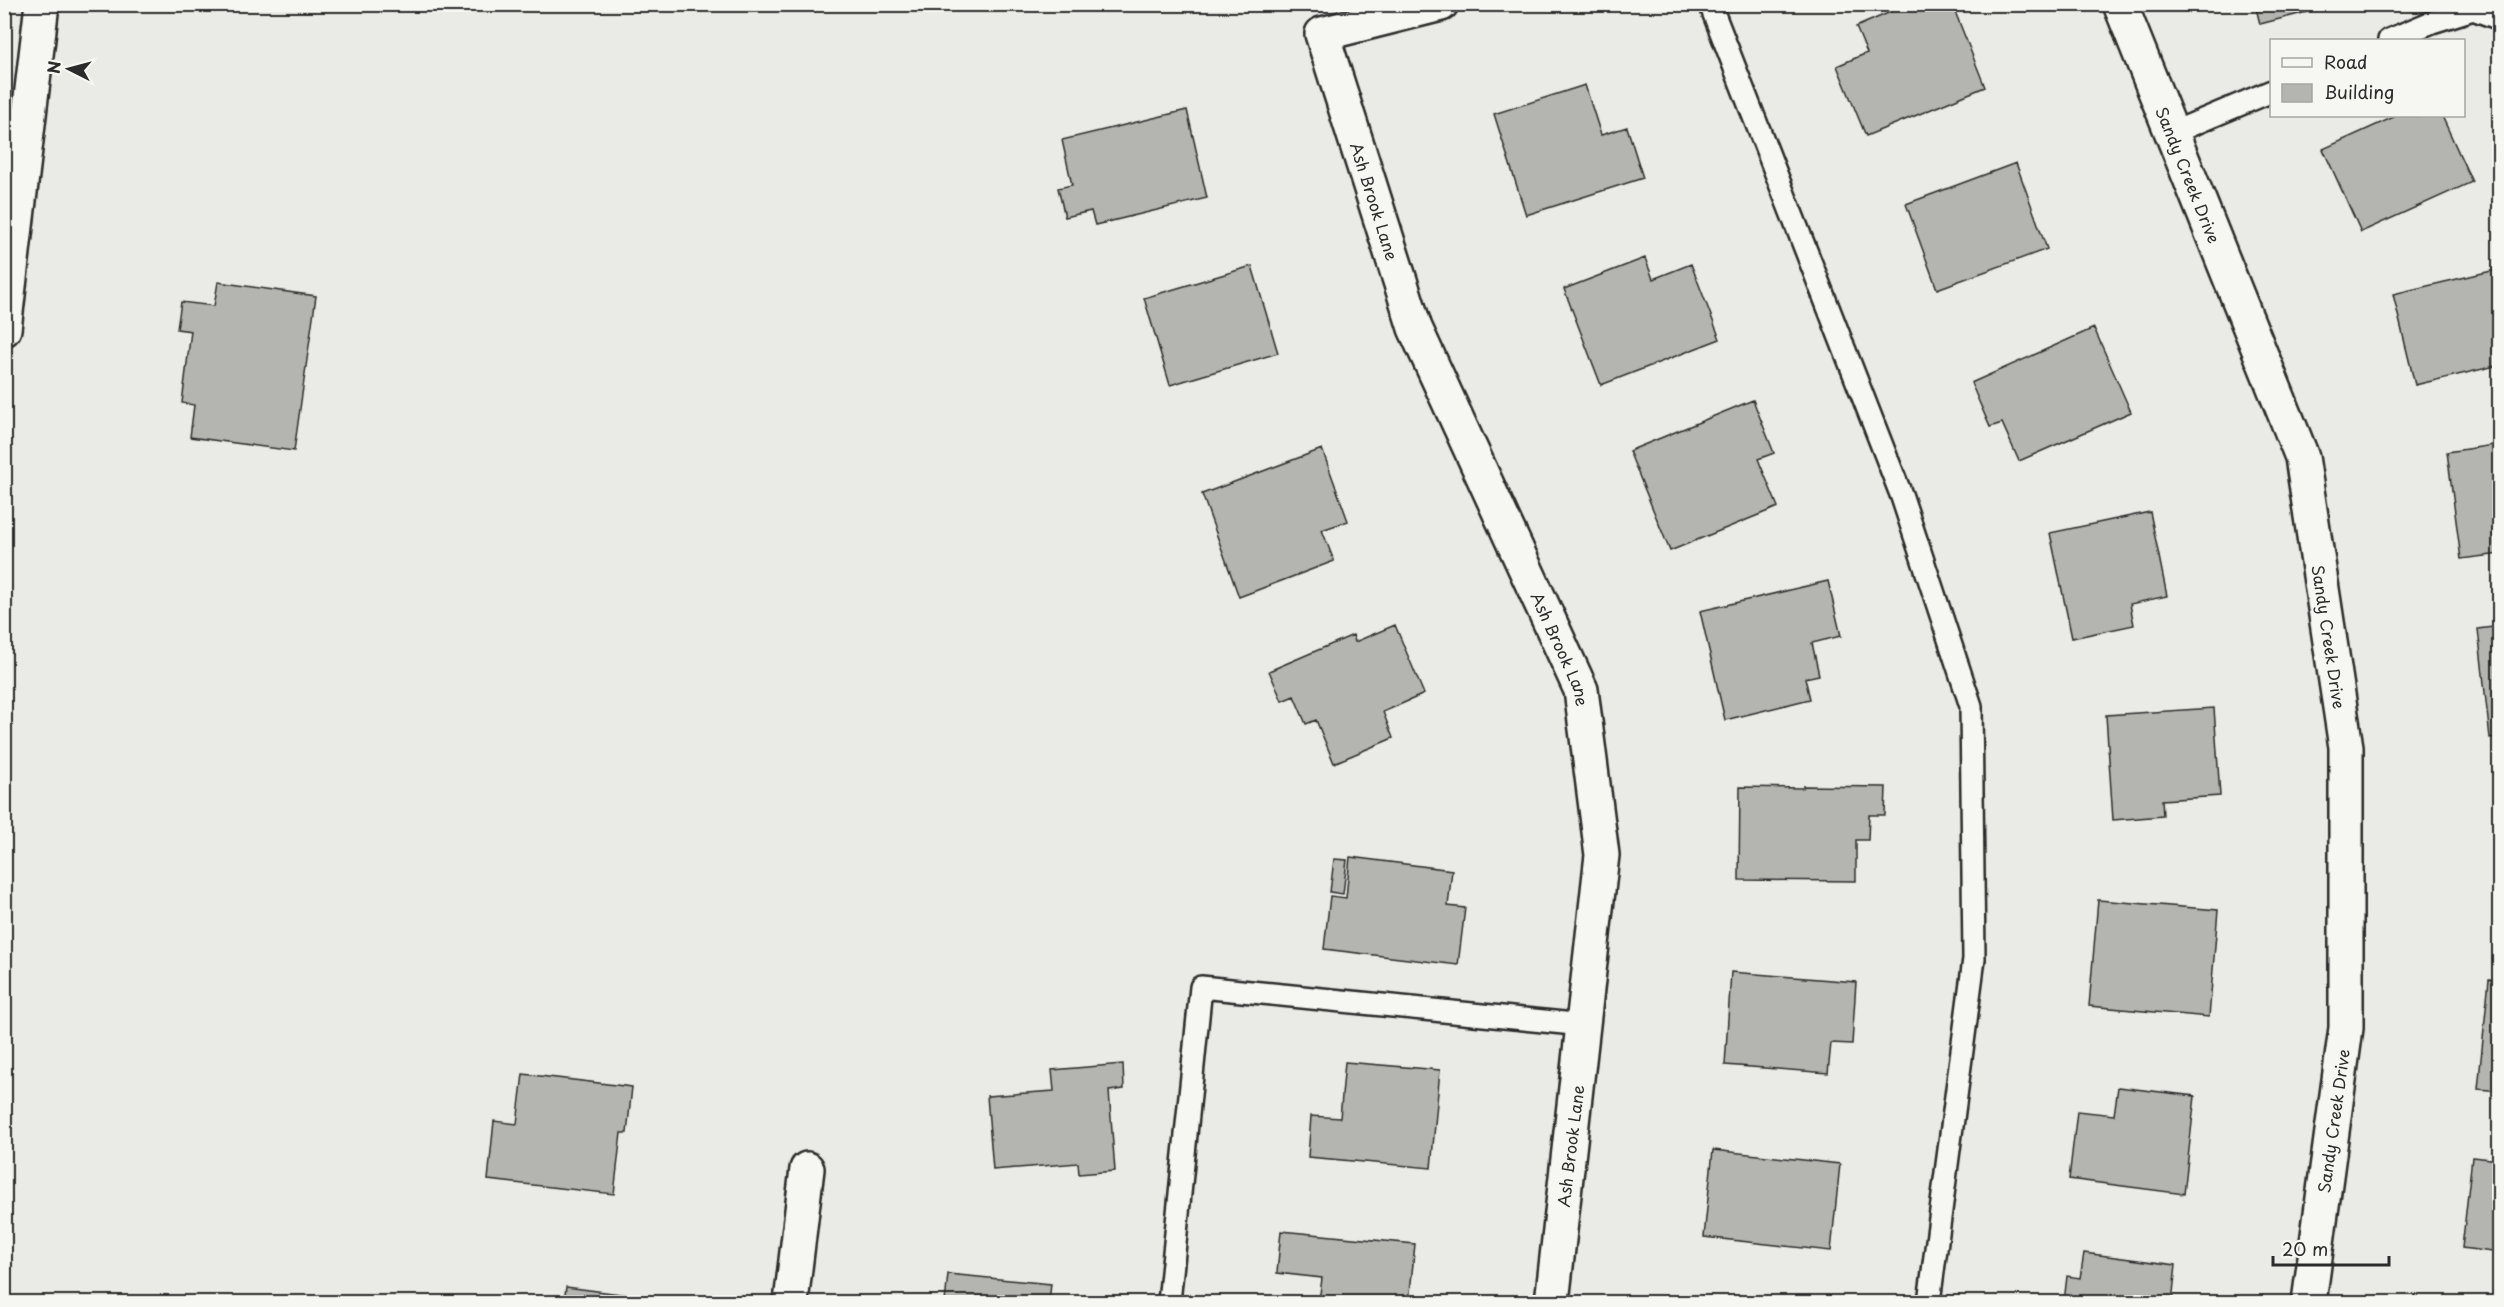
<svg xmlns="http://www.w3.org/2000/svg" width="2504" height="1307" font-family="'Playpen Sans',sans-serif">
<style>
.building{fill:#b4b4b1;stroke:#2b2b2b;stroke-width:1.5}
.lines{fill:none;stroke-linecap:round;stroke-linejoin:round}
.lane-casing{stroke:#2b2b2b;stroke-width:26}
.street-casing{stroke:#2b2b2b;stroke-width:38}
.lane{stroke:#f6f6f2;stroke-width:21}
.street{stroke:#f6f6f2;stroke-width:33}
.labels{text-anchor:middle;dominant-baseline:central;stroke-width:6;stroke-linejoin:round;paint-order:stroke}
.street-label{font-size:16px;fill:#2b2b2b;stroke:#f6f6f2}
</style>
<rect width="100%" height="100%" fill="#eaeae6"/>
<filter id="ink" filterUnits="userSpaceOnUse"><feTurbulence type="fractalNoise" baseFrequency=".0167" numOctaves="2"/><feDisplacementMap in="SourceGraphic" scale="12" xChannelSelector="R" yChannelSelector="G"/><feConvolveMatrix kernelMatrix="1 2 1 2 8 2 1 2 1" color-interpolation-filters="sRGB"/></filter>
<g filter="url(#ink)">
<!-- building -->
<path class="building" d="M1909 4H1952L1985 87 1866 136 1837 66 1867 53 1856 27Z
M2255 4H2338L2260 24Z
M1585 85 1601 135 1627 127 1643 178 1526 215 1494 114Z
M1187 110 1207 198 1095 225 1091 211 1065 217 1058 188 1072 185 1062 140Z
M2396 116H2442L2472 182 2361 232 2323 149Z
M2016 163 2047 249 1937 289 1906 204Z
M1645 258 1653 279 1691 264 1720 339 1601 385 1564 289Z
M1252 266 1278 353 1170 385 1144 298Z
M2500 269V365L2415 385 2393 294Z
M218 282 316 296 294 451 190 437 194 405 182 403 191 331 177 329 181 302 214 306Z
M2094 328 2131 412 2019 461 2002 423 1990 427 1971 383Z
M1753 400 1774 453 1758 459 1778 507 1670 551 1629 451Z
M2500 444V554L2461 559 2447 452Z
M1322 449 1348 521 1322 530 1334 561 1239 597 1202 494Z
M2150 512 2167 596 2130 604 2134 625 2072 638 2050 533Z
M1828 581 1841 636 1812 643 1819 675 1805 678 1810 699 1725 720 1700 611Z
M1395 625 1424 694 1383 712 1393 738 1334 763 1316 720 1306 724 1294 696 1282 701 1269 671 1353 635 1355 642Z
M2500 626V737L2490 738 2478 629Z
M2214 708 2220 796 2162 800 2163 816 2113 820 2106 715Z
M1803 786 1886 787 1885 815H1869L1868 840H1856V881L1739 880 1740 787 1803 788Z
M1350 857 1452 870 1448 906 1465 908 1458 965 1324 949 1330 896 1346 898Z
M1334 859 1347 860 1343 894 1330 892Z
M2098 900 2218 910 2209 1017 2089 1006Z
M1731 972 1856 982 1852 1044 1831 1043 1828 1073 1725 1065Z
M2489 979 2500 980V1091L2478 1089Z
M1345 1062 1440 1070 1431 1168 1308 1157 1311 1116 1340 1118Z
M1123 1064 1124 1089 1109 1091 1115 1171 1079 1174 1078 1163 993 1170 987 1096 1054 1091 1052 1070Z
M523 1074 632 1087 627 1133H621L614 1194 488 1180 494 1121 517 1124Z
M2118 1087 2195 1096 2184 1194 2069 1179 2077 1111 2114 1115Z
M1713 1150 1840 1164 1831 1251 1704 1237Z
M2472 1157 2500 1160V1253L2462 1248Z
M1281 1231 1415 1244 1409 1302H1319L1322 1278 1277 1273Z
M2084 1253 2176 1265 2172 1302H2064L2067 1276 2080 1278Z
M948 1274 1051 1284 1049 1302H945Z
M566 1287 651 1298V1302H564Z"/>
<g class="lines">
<defs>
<path id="lane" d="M1710 4 1902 497 1971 706 1974 959 1929 1302
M2389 40 2432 22 2473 9 2500 19
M2172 133 2272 91
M1169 1302 1201 987 1584 1025"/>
<g id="street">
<path id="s1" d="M1441 4 1322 34 1415 328 1581 690 1602 855 1552 1302"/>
<path id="s2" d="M2120 4 2302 457 2346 747V1028L2309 1302"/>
<path d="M4 329 42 4"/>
<path d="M791 1302 807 1169"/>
</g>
</defs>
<!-- lane casing -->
<use href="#lane" class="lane-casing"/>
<!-- street casing -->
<use href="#street" class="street-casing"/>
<!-- lane -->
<use href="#lane" class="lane"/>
<!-- street -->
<use href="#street" class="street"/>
</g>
</g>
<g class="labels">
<!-- street labels -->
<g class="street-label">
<text stroke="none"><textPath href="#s2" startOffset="184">Sandy Creek Drive</textPath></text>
<text stroke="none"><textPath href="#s1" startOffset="298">Ash Brook Lane</textPath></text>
<text stroke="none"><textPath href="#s2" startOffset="670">Sandy Creek Drive</textPath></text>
<text stroke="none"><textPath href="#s1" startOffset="784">Ash Brook Lane</textPath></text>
<text transform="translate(2333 1121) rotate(-82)">Sandy Creek Drive</text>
<text transform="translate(1570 1146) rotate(-83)">Ash Brook Lane</text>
</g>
</g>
<!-- margin -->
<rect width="2504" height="1307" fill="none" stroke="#f6f6f2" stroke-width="24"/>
<rect x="12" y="12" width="2480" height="1283" fill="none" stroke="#2b2b2b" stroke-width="2" filter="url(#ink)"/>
<!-- legend -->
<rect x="2270" y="39" width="195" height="78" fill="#f6f6f2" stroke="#a5a5a2" stroke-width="1.5"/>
<rect x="2282" y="58" width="30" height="9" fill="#f6f6f2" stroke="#a5a5a2" stroke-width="1.5"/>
<text x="2324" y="69" font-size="18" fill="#2b2b2b">Road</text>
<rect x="2282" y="84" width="30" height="18" fill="#b4b4b1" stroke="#a5a5a2" stroke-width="1.5"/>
<text x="2324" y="99" font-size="18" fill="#2b2b2b">Building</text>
<!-- north arrow -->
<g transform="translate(69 69) rotate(276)" stroke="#f6f6f2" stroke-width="4.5" paint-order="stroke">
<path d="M0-4.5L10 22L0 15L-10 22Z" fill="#2b2b2b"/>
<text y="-9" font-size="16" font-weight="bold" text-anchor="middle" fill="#2b2b2b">N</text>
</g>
<!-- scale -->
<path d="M2273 1256v9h116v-9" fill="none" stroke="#2b2b2b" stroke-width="3"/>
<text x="2282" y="1256" font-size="18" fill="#2b2b2b" stroke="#f6f6f2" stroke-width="4.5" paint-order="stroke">20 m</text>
</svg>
